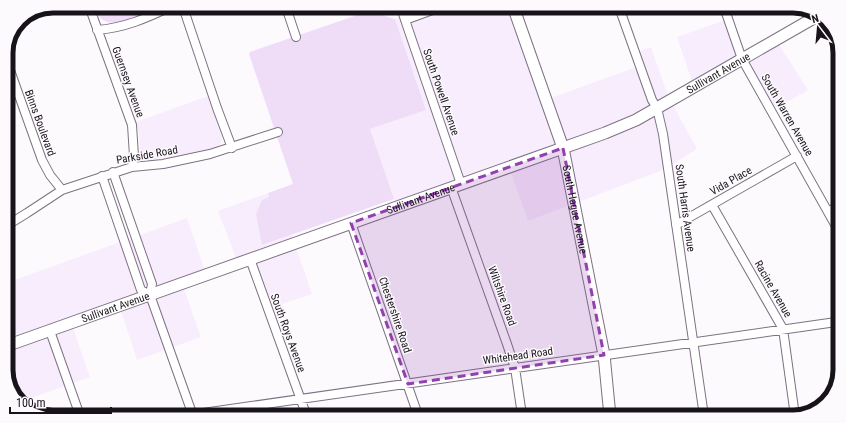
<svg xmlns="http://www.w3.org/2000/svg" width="846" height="423" font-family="'Roboto Condensed',sans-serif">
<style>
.built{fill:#f8edfd}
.green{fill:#efddf7}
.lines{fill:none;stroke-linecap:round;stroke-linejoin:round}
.street-casing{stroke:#7e7183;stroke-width:10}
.secondary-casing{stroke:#7e7183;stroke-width:13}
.street{stroke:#fff;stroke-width:8}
.secondary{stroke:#fff;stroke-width:11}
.marked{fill:#9340af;fill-opacity:0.2;stroke:#9340af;stroke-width:3;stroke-dasharray:8 5;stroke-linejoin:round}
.labels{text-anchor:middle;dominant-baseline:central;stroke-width:3;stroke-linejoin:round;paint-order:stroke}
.street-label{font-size:11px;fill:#18131a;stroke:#fdfafe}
.rim{fill:none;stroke:#18131a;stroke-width:5}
</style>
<rect width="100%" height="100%" fill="#fdfafe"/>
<!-- built -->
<path class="built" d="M426 8 516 9 548 99 642 65 637 52 651 47 668 96 697 149 663 170 528 221 510 170 398 211 370 129 426 110 395 19Z
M731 18 744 57 776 40 808 90 769 112 742 63 695 90 677 37Z
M208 96 222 136 221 143 217 148 148 161 143 160 140 155 139 133 136 122Z
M268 193 269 197 263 245 292 235 312 294 270 308 254 261 239 266 218 211Z
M187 218 207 277 183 286 201 337 137 360 120 308 72 325 90 377 20 402 14 396 6 374V283Z"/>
<!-- green -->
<path class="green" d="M95 6 156 7C145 13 116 27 105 21 98 18 97 13 95 6Z
M369 11 395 19 426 110 370 129 394 199 262 245 256 214 262 200 269 197 268 193 293 184 249 54 250 52Z"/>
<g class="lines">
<defs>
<path id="street" d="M89 6 132 125 134 156 132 167
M183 7 217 108 232 148
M286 7 296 37
M401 8 461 184
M620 10 652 100 657 108 663 134 704 416
M725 10 742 59 837 228
M405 20 438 8
M825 20 838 45
M97 30C124 28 147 18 170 7
M6 59 42 160 50 175 62 190
M113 172 152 284 150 295 192 413
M102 176 141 290 150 295
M451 187 507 344 515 368 522 415
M712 205 783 329 795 416
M828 212 838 206
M351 223 418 415
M676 225 797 156
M6 226 27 213 62 190 132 167 163 164 210 154 278 132
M250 259 306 414
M50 331 79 413
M203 413 836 322"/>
<g id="secondary">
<path id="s1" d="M514 9 563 148 604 355 610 416"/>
<path id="s2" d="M6 346 605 133 636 120 657 108 819 15"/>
</g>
</defs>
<!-- street casing -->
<use href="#street" class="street-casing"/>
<!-- secondary casing -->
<use href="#secondary" class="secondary-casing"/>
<!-- street -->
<use href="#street" class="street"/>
<!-- secondary -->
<use href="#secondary" class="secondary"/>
</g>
<!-- marked area -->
<path class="marked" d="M563 148 604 355 408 384 351 223Z"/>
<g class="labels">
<!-- street labels -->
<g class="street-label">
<text stroke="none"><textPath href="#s2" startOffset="764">Sullivant Avenue</textPath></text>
<text transform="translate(128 82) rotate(70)">Guernsey Avenue</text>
<text transform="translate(441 92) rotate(71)">South Powell Avenue</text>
<text transform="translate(787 115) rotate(60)">South Warren Avenue</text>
<text transform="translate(40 123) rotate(70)">Binns Boulevard</text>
<text transform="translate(147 155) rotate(-10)">Parkside Road</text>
<text transform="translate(731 181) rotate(-30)">Vida Place</text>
<text stroke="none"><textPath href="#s2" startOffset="440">Sullivant Avenue</textPath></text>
<text transform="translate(685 208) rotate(82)">South Harris Avenue</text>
<text stroke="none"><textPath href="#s1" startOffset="210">South Hague Avenue</textPath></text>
<text transform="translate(773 289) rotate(60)">Racine Avenue</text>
<text transform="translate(502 296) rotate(70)">Wiltshire Road</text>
<text stroke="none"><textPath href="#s2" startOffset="116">Sullivant Avenue</textPath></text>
<text transform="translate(395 315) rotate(71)">Chestershire Road</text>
<text transform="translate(288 333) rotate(70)">South Roys Avenue</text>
<text transform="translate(518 356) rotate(-8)">Whitehead Road</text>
</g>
</g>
<!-- crop -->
<path d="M0 0H846V423H0ZM53 13H793A40 40 0 0 1 833 53V370A40 40 0 0 1 793 410H53A40 40 0 0 1 13 370V53A40 40 0 0 1 53 13Z" fill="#fdfafe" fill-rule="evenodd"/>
<path class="rim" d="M53 13H793A40 40 0 0 1 833 53V370A40 40 0 0 1 793 410H53A40 40 0 0 1 13 370V53A40 40 0 0 1 53 13Z"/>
<!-- north arrow -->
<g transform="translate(818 28) rotate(344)" stroke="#fdfafe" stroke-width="3" paint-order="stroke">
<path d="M0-3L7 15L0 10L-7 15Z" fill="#18131a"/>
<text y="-6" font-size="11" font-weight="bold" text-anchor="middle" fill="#18131a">N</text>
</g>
<!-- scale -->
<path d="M10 407v6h101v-6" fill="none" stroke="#18131a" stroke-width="2"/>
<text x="16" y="407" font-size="12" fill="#18131a" stroke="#fdfafe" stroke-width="3" paint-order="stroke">100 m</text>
</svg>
